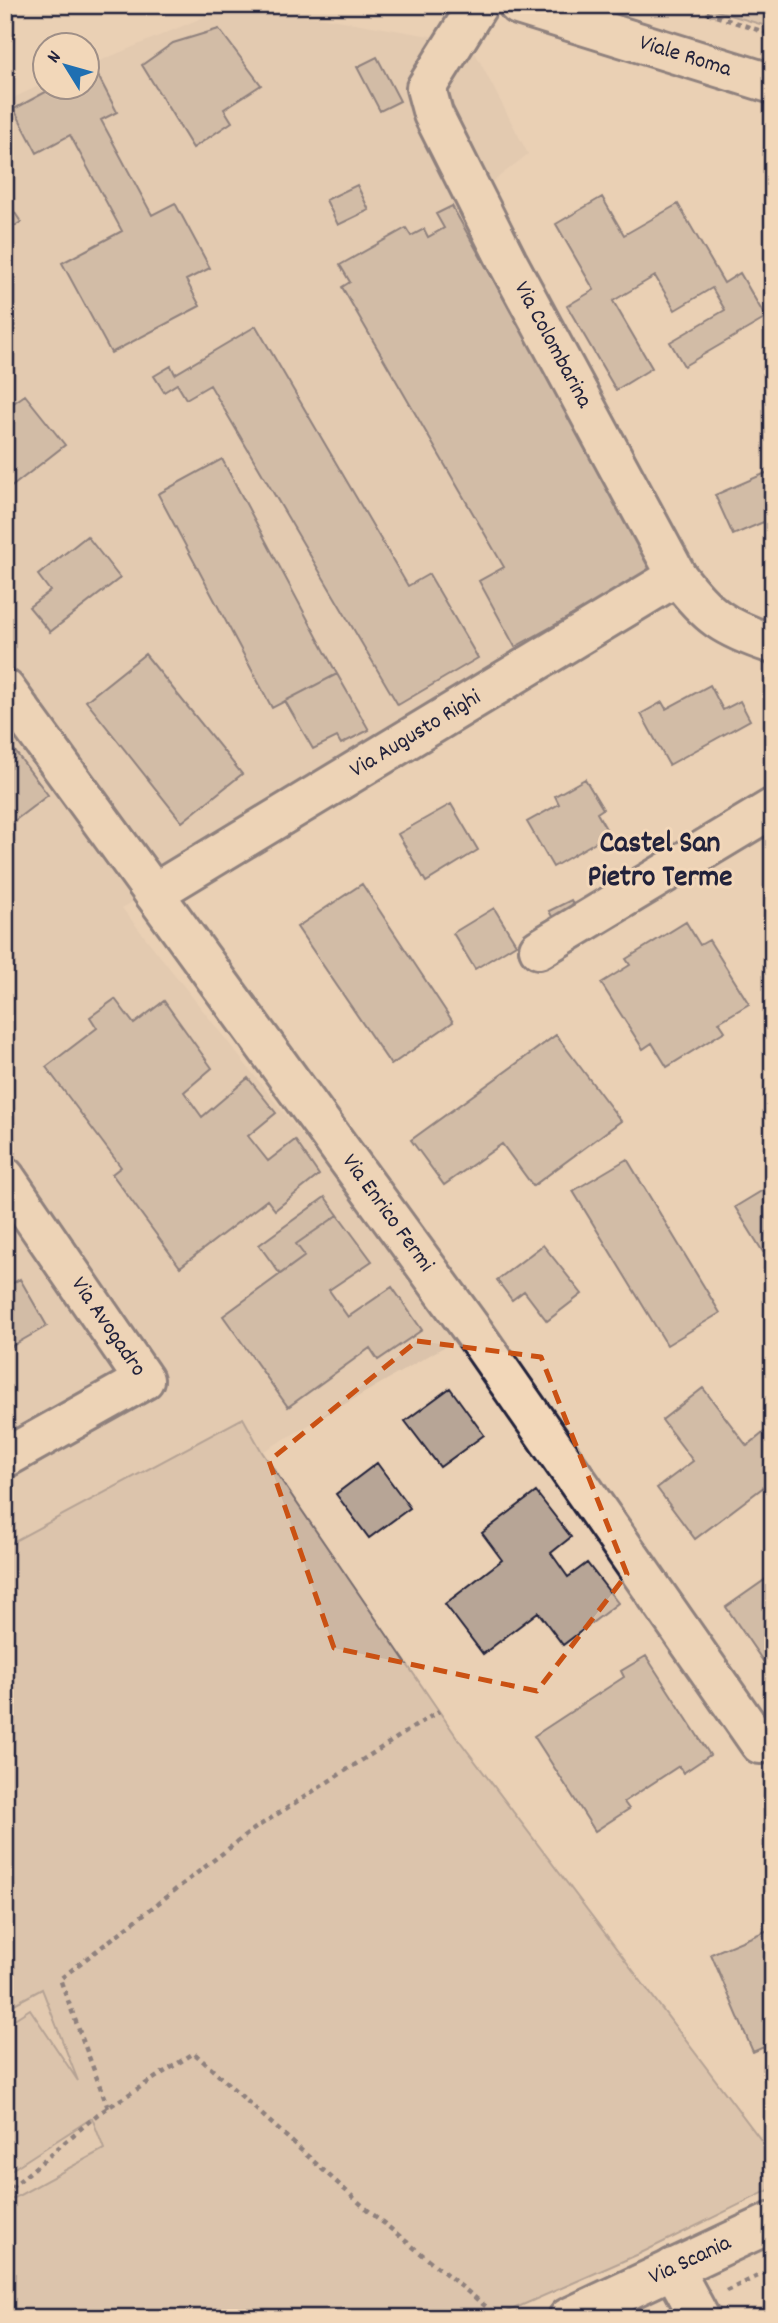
<svg xmlns="http://www.w3.org/2000/svg" width="778" height="2323" font-family="Dekko,sans-serif">
<style>
.built{fill:#dbc3ab}
.green{fill:#ccb6a2;stroke:#776c6e;stroke-width:2}
.building{fill:#b7a596;stroke:#22223b;stroke-width:2}
.lines{fill:none;stroke-linecap:round;stroke-linejoin:round}
.minor-casing{stroke:#22223b;stroke-width:44}
.path{stroke:#22223b;stroke-width:4.5;stroke-dasharray:5 5;stroke-linecap:butt}
.minor{stroke:#f2d7b9;stroke-width:38}
.marked{fill:none;stroke:#ca5113;stroke-width:5;stroke-dasharray:14 9;stroke-linejoin:round}
.labels{text-anchor:middle;dominant-baseline:central;stroke-width:6;stroke-linejoin:round;paint-order:stroke}
.street-label{font-size:23px;fill:#22223b;stroke:#f2d7b9}
.district-label{font-size:30px;font-weight:bold;fill:#22223b;stroke:#f2d7b9}
</style>
<rect width="100%" height="100%" fill="#ead0b4"/>
<filter id="ink" filterUnits="userSpaceOnUse"><feTurbulence type="fractalNoise" baseFrequency=".0143" numOctaves="2"/><feDisplacementMap in="SourceGraphic" scale="14" xChannelSelector="R" yChannelSelector="G"/><feConvolveMatrix kernelMatrix="1 2 1 2 8 2 1 2 1" color-interpolation-filters="sRGB"/></filter>
<g filter="url(#ink)">
<!-- built -->
<path class="built" d="M223 9 325 18 470 43 528 154 453 213 671 590 122 908 340 1184 468 1333 262 1452 243 1418 5 1546V102L45 83 46 88H88V66Z
M42 1989 105 2150 5 2203V2009Z"/>
<!-- green -->
<path class="green" d="M698 5H773V28Z
M243 1418 262 1452 456 1736 773 2156V2188L639 2254 493 2318H5V2203L104 2149 92 2118 5 2174V2025L30 2009 78 2081 42 1989 5 2009V1546Z"/>
<!-- building -->
<path class="building" d="M219 29 261 85 224 109 232 122 193 148 142 65 173 43Z
M377 57 400 101 380 111 357 67Z
M93 66 117 112 101 120 152 215 175 203 210 268 186 280 200 306 111 353 62 263 122 231 70 135 37 153 14 109 53 88H88V69Z
M357 185 369 210 338 225 326 200Z
M602 197 624 235 678 204 724 283 740 273 766 318 684 366 670 342 725 310 712 288 675 310 655 276 613 301 652 368 616 390 567 306 594 290 556 224Z
M5 198 21 222 5 232Z
M452 206 655 569 515 647 479 581 504 567 342 287 350 282 340 265 406 228 411 236 424 229 428 237 444 228 436 214Z
M256 326 408 586 429 574 478 658 398 705 210 385 186 399 177 384 164 392 154 376 171 366 175 374Z
M25 395 65 445 5 492V409Z
M222 459 337 674 272 708 158 494Z
M773 470V518L733 535 715 495Z
M87 536 120 578 50 632 29 607 50 591 38 575Z
M145 654 242 774 182 822 86 701Z
M337 674 369 730 341 744 337 737 313 749 285 701Z
M710 685 723 710 740 701 750 720 669 765 641 714 662 702 666 709Z
M5 738 48 795 5 828Z
M585 779 603 809 597 813 609 834 553 867 527 822 559 804 555 796Z
M451 804 478 850 426 882 398 834Z
M362 884 453 1022 391 1065 297 927Z
M571 900 579 917 558 928 549 911Z
M494 908 516 944 475 969 453 933Z
M686 922 700 945 709 940 749 1004 719 1022 725 1031 667 1067 652 1043 643 1049 601 983 630 965 626 959Z
M115 999 134 1024 164 1001 212 1068 184 1092 202 1117 248 1078 276 1113 248 1136 268 1161 295 1140 319 1175 275 1210 267 1200 180 1267 112 1174 121 1167 46 1067 97 1028 90 1017Z
M556 1035 621 1121 533 1186 502 1144 444 1185 411 1140Z
M627 1159 720 1313 667 1345 573 1191Z
M773 1184V1247L763 1252 735 1207Z
M325 1197 338 1215 296 1244 305 1256 280 1274 259 1245Z
M338 1215 372 1261 329 1290 348 1317 392 1287 422 1330 378 1360 370 1348 288 1407 223 1316 305 1256 296 1244Z
M543 1245 582 1294 547 1321 524 1291 512 1300 497 1280Z
M20 1279 47 1326 5 1350V1288Z
M450 1388 484 1435 440 1467 405 1421Z
M703 1388 747 1446 768 1429 773 1435V1480L695 1539 657 1488 693 1461 662 1420Z
M377 1463 410 1508 369 1538 336 1494Z
M536 1492 571 1537 551 1553 568 1577 587 1563 618 1603 563 1645 538 1612 483 1654 445 1604 502 1560 482 1533Z
M773 1574V1654L763 1661 726 1607Z
M646 1656 710 1755 683 1773 679 1766 624 1802 629 1809 595 1831 534 1736 624 1677 621 1671Z
M773 1928V2043L753 2052 711 1954Z"/>
<g class="lines">
<defs>
<g id="minor">
<path id="s1" d="M478 5 426 88 433 114 507 261 677 576C708 617 724 628 773 644"/>
<path id="s2" d="M518 5 773 84"/>
<path id="s3" d="M5 689 475 1334 760 1744 773 1736"/>
<path id="s4" d="M154 893 677 576"/>
<path d="M539 949 773 808"/>
<path id="s5" d="M5 1177 144 1380 5 1458"/>
<path d="M673 2268 700 2318"/>
<path id="s6" d="M568 2318 773 2222"/>
</g>
</defs>
<!-- minor casing -->
<use href="#minor" class="minor-casing"/>
<!-- path -->
<path class="path" d="M702 5 704 12 773 35
M108 2108 60 1979 254 1829 439 1711
M5 2218 11 2188 98 2114 194 2053 364 2207 500 2318
M726 2291 773 2269"/>
<!-- minor -->
<use href="#minor" class="minor"/>
</g>
</g>
<!-- marked area -->
<path d="M0 0H778V2323H0ZM417 1341 541 1357 627 1574 537 1691 334 1648 269 1461Z" fill="#ead0b4" fill-opacity=".55" fill-rule="evenodd"/>
<path class="marked" d="M417 1341 541 1357 627 1574 537 1691 334 1648 269 1461Z"/>
<g class="labels">
<!-- street labels -->
<g class="street-label">
<text stroke="none"><textPath href="#s2" startOffset="175">Viale Roma</textPath></text>
<text stroke="none"><textPath href="#s1" startOffset="385">Via Colombarina</textPath></text>
<text stroke="none"><textPath href="#s4" startOffset="306">Via Augusto Righi</textPath></text>
<text stroke="none"><textPath href="#s3" startOffset="649">Via Enrico Fermi</textPath></text>
<text stroke="none"><textPath href="#s5" startOffset="182">Via Avogadro</textPath></text>
<text stroke="none"><textPath href="#s6" startOffset="135">Via Scania</textPath></text>
</g>
<!-- district labels -->
<g class="district-label">
<text x="660" y="845">Castel San<tspan x="660" dy="34">Pietro Terme</tspan></text>
</g>
</g>
<!-- margin -->
<rect width="778" height="2323" fill="none" stroke="#f2d7b9" stroke-width="28"/>
<rect x="14" y="14" width="750" height="2295" fill="none" stroke="#22223b" stroke-width="2.5" filter="url(#ink)"/>
<!-- north arrow -->
<g transform="translate(66 66) rotate(307)"><circle r="33" fill="#f2d7b9" stroke="#9f8f87" stroke-width="2"/>
<path d="M0-5L12 26L0 18L-12 26Z" fill="#1f6fb2"/>
<text y="-10" font-size="19" font-weight="bold" text-anchor="middle" fill="#22223b">N</text>
</g>
</svg>
